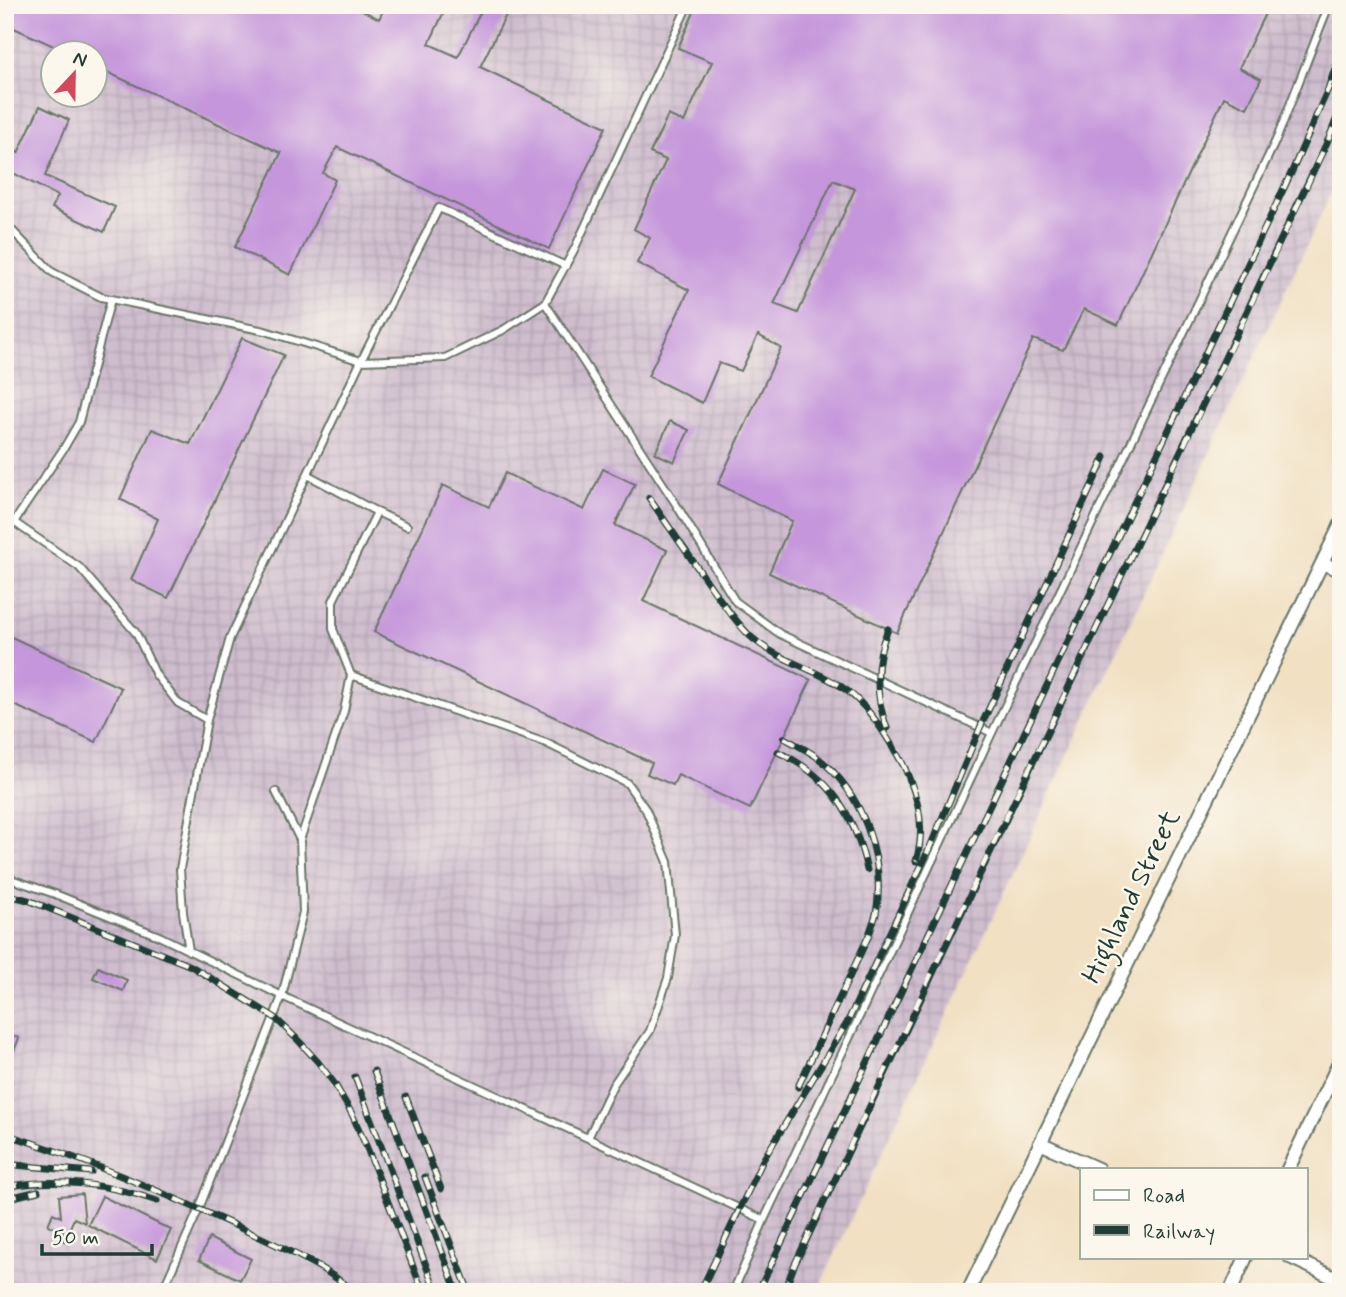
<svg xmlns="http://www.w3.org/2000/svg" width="1346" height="1297" font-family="Mynerve,sans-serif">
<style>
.industrial{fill:url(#industrial-grid);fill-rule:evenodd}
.building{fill:#c596db;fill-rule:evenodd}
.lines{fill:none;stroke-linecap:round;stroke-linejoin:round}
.lane-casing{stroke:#687666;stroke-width:10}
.street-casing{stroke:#687666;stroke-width:16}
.lane{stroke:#fff;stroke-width:6}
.street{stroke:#fff;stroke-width:12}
.rail-casing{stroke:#1f3d34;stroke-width:7}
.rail{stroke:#fbf7ec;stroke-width:4.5;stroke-dasharray:13;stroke-linecap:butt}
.labels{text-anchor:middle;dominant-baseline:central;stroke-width:5;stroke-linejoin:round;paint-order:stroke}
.street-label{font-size:28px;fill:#1f3d34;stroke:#fbf7ec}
</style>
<defs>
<pattern id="industrial-grid" width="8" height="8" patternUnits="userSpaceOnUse" patternTransform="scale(1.75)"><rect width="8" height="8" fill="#cfbdce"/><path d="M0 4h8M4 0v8" fill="none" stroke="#b1a3b2"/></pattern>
</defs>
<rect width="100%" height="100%" fill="#fbf7ec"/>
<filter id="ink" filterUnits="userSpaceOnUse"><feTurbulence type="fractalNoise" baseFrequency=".0143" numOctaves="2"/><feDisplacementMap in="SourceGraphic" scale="14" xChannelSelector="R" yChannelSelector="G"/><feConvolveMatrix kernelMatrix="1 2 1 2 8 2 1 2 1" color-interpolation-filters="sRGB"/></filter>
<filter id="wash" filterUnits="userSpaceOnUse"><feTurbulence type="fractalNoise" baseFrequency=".00686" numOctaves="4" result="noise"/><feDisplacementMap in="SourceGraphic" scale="28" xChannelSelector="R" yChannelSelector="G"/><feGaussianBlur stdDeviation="1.57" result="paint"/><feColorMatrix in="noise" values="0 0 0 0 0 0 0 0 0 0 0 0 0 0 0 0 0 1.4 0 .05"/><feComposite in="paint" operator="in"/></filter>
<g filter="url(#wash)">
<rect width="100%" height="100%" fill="#f1e0c2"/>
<!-- industrial -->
<path class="industrial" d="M5 5H1341V172L817 1292H5ZM52 52H94V94H52Z"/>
<g id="blocks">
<!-- building -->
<path class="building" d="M5 5H352L379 19 386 5H447L429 44 458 57 484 5H511L480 67 606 127 549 249 337 147 323 173 335 180 290 275 235 247 281 153 94 66V52H67L5 24Z
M697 5H1269L1239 68 1261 79 1247 108 1224 97 1118 325 1084 309 1063 350 1033 339 897 633 769 573 792 521 718 484 781 348 758 335 741 371 719 363 702 403 648 376 689 290 637 263 650 238 634 229 666 160 650 153 668 115 684 122 712 62 678 48ZM833 180 855 189 798 313 774 304Z
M40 106 69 120 45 176 115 207 104 232 52 208 58 196 5 169V166L13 150 18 153Z
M242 338 284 355 168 598 131 580 158 519 120 499 152 429 190 444Z
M670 421 689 430 674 462 655 453Z
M603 469 635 484 615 525 667 550 643 601 811 680 750 809 678 775 673 785 647 774 652 763 374 632 443 485 489 507 505 473 584 510Z
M5 634 121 688 96 742 5 701Z
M98 967 127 980 123 991 93 978Z
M5 1033 19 1038 6 1071H5Z
M82 1194 85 1223 74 1218 64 1242 63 1231 48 1225 53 1213 61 1217 59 1196Z
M102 1196 171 1230 157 1259 88 1225Z
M209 1238 251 1259 240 1280 199 1260Z"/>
</g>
</g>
<g filter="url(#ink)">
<use href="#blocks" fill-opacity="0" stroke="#687666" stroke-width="2"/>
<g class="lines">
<defs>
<path id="lane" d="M5 223 52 272 101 297 265 331 361 361 445 358 503 330 545 303 574 250 688 5
M545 303 674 501 735 601 780 634 992 733
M308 475 377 512 407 526
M5 516 79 567 136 633 156 675 178 703 207 720
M14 522 64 448 79 422 111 299
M351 675 546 743 627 783 646 810 668 862 675 935 668 978 650 1031 613 1085 588 1138
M300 840 344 711 351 675 333 629V601L377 512
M5 877 55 894 159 936 282 996 764 1220
M189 951 183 912 180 869 207 720 230 638 361 361 439 208 566 266
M162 1292 199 1209 282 996 303 912 300 840 276 792
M733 1292 764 1220 992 733 1277 138 1329 5"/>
<path id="street" d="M1322 563 1341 571
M1040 1143 1098 1169
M1288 1169 1341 1059
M1290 1257 1341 1281
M968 1292 1341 524
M1230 1292 1246 1257"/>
</defs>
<!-- lane casing -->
<use href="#lane" class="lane-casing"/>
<!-- street casing -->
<use href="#street" class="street-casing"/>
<!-- lane -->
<use href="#lane" class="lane"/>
<!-- street -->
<use href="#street" class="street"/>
<defs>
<path id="rail" d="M649 498C667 524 686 551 704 577 718 597 733 619 750 636 775 659 810 667 839 685 870 705 887 737 905 768
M887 728C875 696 874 661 888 629
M784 738C795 744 807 750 817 757 863 793 886 858 876 914 874 921 871 928 869 935L798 1087
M778 752C830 776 855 815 867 870
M901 760C917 793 927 825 916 861
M5 894 28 900 191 966 274 1017 297 1039 318 1062 334 1083 352 1114 367 1148 423 1292
M374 1071 457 1292
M355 1077 436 1292
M406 1097 441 1189
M5 1134C83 1158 159 1191 234 1225 276 1245 318 1262 355 1292
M5 1164 91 1172
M425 1177 469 1292
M5 1187C55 1177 109 1184 157 1201
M5 1199 38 1191
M700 1292 763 1160 847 1023 930 847 980 728 1105 457
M758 1292 1293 169 1328 89 1341 51
M784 1292 794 1266C969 889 1153 515 1329 138L1341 107"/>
</defs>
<!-- rail casing -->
<use href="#rail" class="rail-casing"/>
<!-- rail -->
<use href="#rail" class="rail"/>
</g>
</g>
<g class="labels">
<!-- street labels -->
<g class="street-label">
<text transform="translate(1132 897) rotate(-64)">Highland Street</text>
</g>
</g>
<!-- margin -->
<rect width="1346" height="1297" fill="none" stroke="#fbf7ec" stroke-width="28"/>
<!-- legend -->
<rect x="1080" y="1168" width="228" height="91" fill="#fbf7ec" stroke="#a3ada2" stroke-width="2"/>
<rect x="1094" y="1190" width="35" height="10" fill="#ffffff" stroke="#a3ada2" stroke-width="2"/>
<text x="1143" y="1202" font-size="21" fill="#1f3d34">Road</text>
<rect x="1094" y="1225" width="35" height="10" fill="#1f3d34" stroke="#a3ada2" stroke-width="2"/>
<text x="1143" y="1238" font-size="21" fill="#1f3d34">Railway</text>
<!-- north arrow -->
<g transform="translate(74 74) rotate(22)"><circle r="33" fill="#fbf7ec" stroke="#a3ada2" stroke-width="2"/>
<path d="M0-5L12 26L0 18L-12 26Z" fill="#d1495b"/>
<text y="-10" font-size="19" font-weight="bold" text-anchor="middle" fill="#1f3d34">N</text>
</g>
<!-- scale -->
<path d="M42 1244v10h110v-10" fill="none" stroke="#1f3d34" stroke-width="3.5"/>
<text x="52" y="1244" font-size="21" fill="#1f3d34" stroke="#fbf7ec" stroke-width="5" paint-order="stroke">50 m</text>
</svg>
